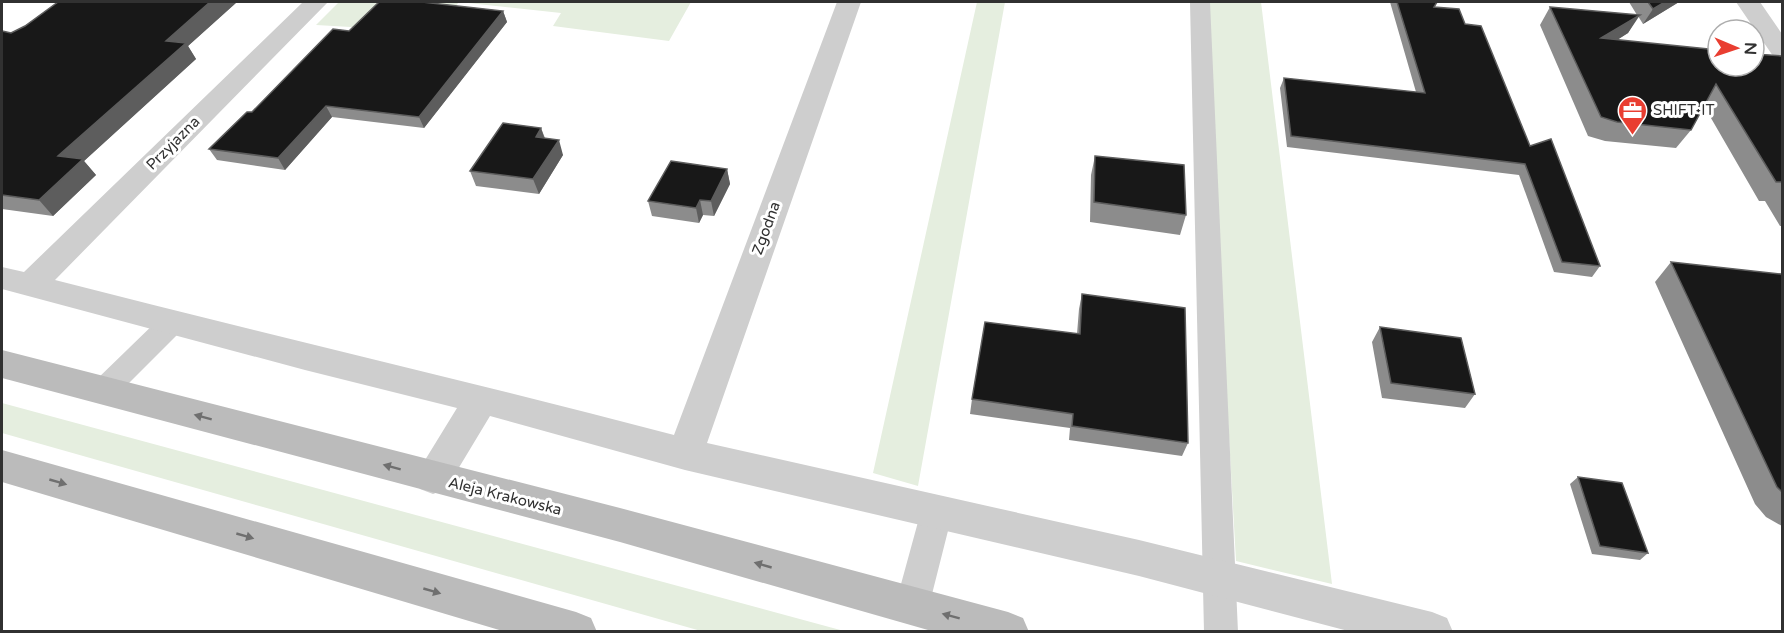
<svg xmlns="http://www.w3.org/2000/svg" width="1784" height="633" font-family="'Varela Round',sans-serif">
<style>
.green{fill:#e5eedf}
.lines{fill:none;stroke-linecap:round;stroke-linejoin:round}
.lane{fill:#cecece;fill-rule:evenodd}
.street{fill:#cecece;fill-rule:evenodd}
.secondary{fill:#bbb;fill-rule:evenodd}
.wall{fill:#8c8c8c}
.shaded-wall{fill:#5d5d5d}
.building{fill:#181818;stroke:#5d5d5d;stroke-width:1.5}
.oneway{fill:#6f6f6f}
.labels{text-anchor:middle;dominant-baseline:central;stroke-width:6;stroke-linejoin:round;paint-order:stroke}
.poi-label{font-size:15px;fill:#313131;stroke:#fff;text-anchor:start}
.street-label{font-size:15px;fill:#313131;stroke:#fff}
</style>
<rect width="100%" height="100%" fill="#fff"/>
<!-- green -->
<path class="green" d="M339 2H691L669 41 553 26 561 13 459 2 448 15 368 28 316 25Z
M977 2H1005L918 486 873 473Z
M1209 2H1261L1332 584 1236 561 1206 28 1210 26Z
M2 403 844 631H701L2 433Z"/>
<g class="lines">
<!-- lane -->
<path class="lane" d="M1190 2H1210L1238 632H1204Z
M172 313 182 316 186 323 182 330 114 398 104 402 94 398 90 390 94 382 162 316Z
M937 497 948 501 953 511 929 606 924 617 912 622 900 617 895 606 921 511 926 501Z"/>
<!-- street -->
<path class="street" d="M303 2H328L55 280C261 333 468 381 674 435L837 2H861L707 443 1139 540 1432 612 1447 618 1453 632H1352L1139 576 685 470 490 416 446 489 433 494 420 489 414 478 457 408 305 370 2 289V267L24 272Z
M1736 2H1760L1782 34V58L1773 56Z"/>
<!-- secondary -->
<path class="secondary" d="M2 350 620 508 1008 612 1023 618 1029 632H935L620 542 2 378Z
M2 450 576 612 591 618 597 632H506L2 482Z"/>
</g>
<!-- wall -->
<path class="wall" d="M58 2H237L188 46 196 59 84 161 96 175 53 216 2 209V31L11 33 25 26Z
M1390 2H1437L1434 7 1465 24 1530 146 1600 266 1592 277 1554 272 1519 175 1287 147 1280 88 1284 78 1416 92Z
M1629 2H1679L1643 24 1638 16 1628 33 1617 40 1782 56V226H1780L1765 201H1759L1704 106 1691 130 1676 148 1605 141 1588 136 1540 25 1550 7 1637 15Z
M503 11 507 22 424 128 332 117 285 170 217 160 209 149 252 112Z
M541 128 545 138 563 155 539 194 476 186 470 171Z
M1095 156 1186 215 1180 235 1090 222 1091 175Z
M727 169 730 184 714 216 703 215 699 223 652 216 648 201Z
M1671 262 1782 276V526L1766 517 1755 504 1655 282Z
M1082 294 1188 443 1182 456 1069 440 1070 428 970 414 972 399 1077 334 1079 309Z
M1380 327 1475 394 1465 408 1382 398 1372 342Z
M1578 477 1648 553 1640 560 1592 554 1570 484Z"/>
<!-- shaded-wall -->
<path class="shaded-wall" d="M210 2H237L188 46 196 59 84 161 96 175 53 216 39 200 58 156 166 41Z
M1665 2H1679L1643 24 1653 9Z
M503 11 507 22 424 128 419 117Z
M1640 15 1628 33 1590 57 1601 38Z
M326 106 332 117 285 170 278 158Z
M541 128 546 143 536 137Z
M559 140 563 155 539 194 533 179Z
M727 169 730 184 714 216 711 201Z
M700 200 703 215 699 223 696 208Z"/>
<!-- building -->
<path class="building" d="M58 2H210L166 41 186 43 58 156 83 159 39 200 2 195V31L11 33 25 26Z
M379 2H422L503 11 419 117 326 106 278 158 209 149 247 112H252L333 29 349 31Z
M1397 2H1437L1434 7 1459 9 1465 24 1481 26 1530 146 1551 139 1600 266 1562 262 1525 164 1291 136 1284 78 1425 93Z
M1648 2H1665L1653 9Z
M1550 7 1640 15 1601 38 1718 50V66H1754V54L1782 56V183V182H1776L1716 84 1691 130 1617 122 1601 117Z
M503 123 541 128 536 137 559 140 533 179 470 171Z
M1095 156 1184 165 1186 215 1094 202Z
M671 161 727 169 711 201 700 200 696 208 648 201Z
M1671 262 1781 274 1782 276V492L1777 487Z
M1082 294 1185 308 1188 443 1072 426 1073 414 972 399 985 322 1080 334Z
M1380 327 1461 338 1475 394 1391 383Z
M1578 477 1622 483 1648 553 1600 546Z"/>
<!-- one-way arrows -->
<defs><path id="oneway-solid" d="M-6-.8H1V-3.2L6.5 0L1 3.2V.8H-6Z" transform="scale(1.5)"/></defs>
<g class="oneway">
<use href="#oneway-solid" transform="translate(203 417) rotate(-165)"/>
<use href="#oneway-solid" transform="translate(392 467) rotate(-165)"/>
<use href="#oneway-solid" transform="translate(58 482) rotate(16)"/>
<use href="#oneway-solid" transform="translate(245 536) rotate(16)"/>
<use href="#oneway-solid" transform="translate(763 565) rotate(-164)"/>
<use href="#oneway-solid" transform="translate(432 591) rotate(16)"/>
<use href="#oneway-solid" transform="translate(951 616) rotate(-165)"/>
</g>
<!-- icons -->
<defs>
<symbol id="office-pin" viewBox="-11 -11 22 30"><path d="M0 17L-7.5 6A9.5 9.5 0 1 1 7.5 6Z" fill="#e93e31" stroke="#fff"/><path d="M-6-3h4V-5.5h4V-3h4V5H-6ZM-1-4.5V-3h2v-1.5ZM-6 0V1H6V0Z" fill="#fff"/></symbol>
</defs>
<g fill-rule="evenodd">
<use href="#office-pin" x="1616" y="94" width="33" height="45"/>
</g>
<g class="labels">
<!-- poi labels -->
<g class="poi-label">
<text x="1653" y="110">SHIFT-IT</text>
</g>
<!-- street labels -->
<g class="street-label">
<text transform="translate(173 143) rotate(-45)">Przyjazna</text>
<text transform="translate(766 228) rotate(-70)">Zgodna</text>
<text transform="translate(505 496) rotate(14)">Aleja Krakowska</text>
</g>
</g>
<!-- border -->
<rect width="1784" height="633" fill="none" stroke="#313131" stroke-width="6"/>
<!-- north arrow -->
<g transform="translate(1736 48) rotate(92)"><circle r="28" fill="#ffffff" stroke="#adadad" stroke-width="1.5"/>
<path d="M0-4.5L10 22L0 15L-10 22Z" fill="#e93e31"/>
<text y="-9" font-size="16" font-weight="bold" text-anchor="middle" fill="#313131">N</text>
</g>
</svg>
